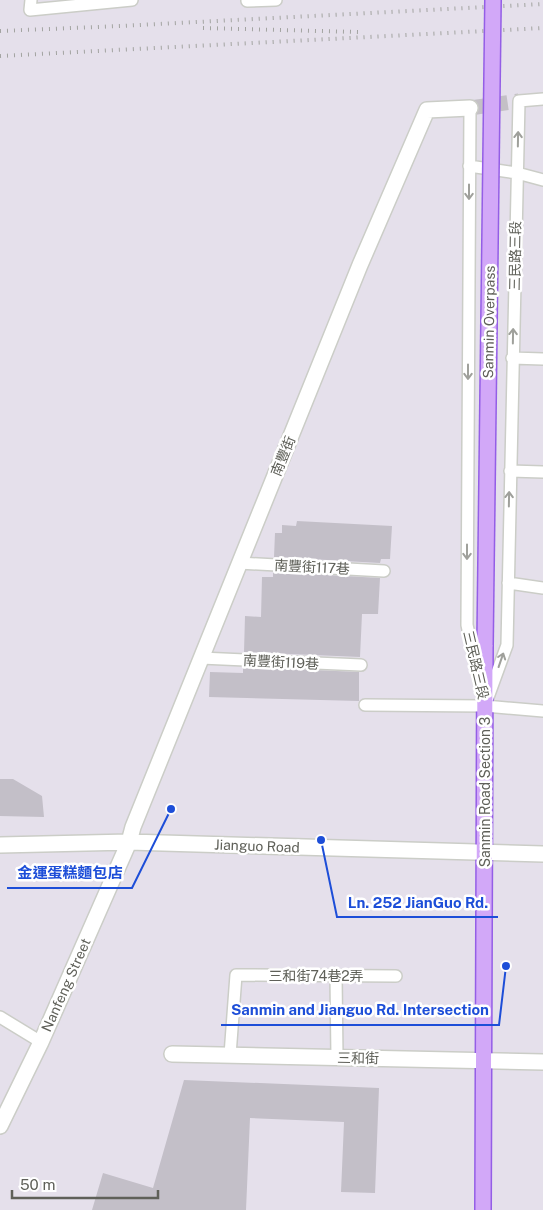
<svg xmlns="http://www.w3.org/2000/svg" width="543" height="1210" font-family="'Public Sans','Noto Sans TC',sans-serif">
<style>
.building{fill:#c3bfc8}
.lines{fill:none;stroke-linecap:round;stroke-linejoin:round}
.street-tunnel{stroke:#c4c0c6;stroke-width:15;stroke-dasharray:15 8;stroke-linecap:butt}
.lane-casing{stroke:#cbcdc7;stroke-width:14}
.street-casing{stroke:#cbcdc7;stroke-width:18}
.primary-casing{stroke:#945ee6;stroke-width:18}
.lane{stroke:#fff;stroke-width:11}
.street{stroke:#fff;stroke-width:15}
.primary{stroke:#d2a8f8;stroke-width:15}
.rail{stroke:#a2a3a0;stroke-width:4;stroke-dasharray:1 6;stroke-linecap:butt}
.primary-bridge-casing{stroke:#945ee6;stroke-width:18;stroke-linecap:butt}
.primary-bridge{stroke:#d2a8f8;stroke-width:15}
.oneway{stroke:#9fa09b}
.labels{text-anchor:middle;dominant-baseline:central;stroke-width:5;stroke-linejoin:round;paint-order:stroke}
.street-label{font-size:14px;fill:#5f6059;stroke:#fff}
.leader{fill:none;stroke:#1d4ed8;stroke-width:2}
.callout-dot{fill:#1d4ed8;stroke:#fff;stroke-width:2}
.callout-label{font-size:15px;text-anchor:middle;font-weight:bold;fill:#1d4ed8;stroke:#fff;stroke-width:5;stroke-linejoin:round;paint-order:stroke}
</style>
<rect width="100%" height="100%" fill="#e5e0eb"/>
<!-- building -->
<path class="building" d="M297 521 392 526 390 559H381L380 563 274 557 275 533H282V525L296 526Z
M273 572 380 578 378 614H362L360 657 244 652 245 616 261 617 262 577H273Z
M243 667 359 672V701L209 697 210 672 243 673Z
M0 779H13L42 796 44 817 0 816Z
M184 1080 379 1088 375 1193 341 1192 344 1122 250 1118 246 1210H92L103 1173 153 1188Z"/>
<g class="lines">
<!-- street-tunnel -->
<path class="street-tunnel" d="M470 108 519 101"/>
<defs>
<path id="lane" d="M31 0 30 10 132 0
M247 1 276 0
M470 108 467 625 480 685
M469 166 517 173 543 180
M512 358 543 359
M510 471 543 472
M239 563 384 571
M508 583 543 588
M201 658 361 665
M487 700 507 645 519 101 543 99
M365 705 485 706 543 711
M336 976 337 1057
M0 1017 41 1042
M230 1055 236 975 396 976"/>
<path id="street" d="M0 845 129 842 543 854
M172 1054 543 1062
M0 1126 41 1042 129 842 133 827 360 265 427 110 470 108"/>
<path id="primary" d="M483 1210 485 645"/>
</defs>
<!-- lane casing -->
<use href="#lane" class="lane-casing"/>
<!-- street casing -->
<use href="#street" class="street-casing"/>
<!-- primary casing -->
<use href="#primary" class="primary-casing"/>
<!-- lane -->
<use href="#lane" class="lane"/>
<!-- street -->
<use href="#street" class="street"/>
<!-- primary -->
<use href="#primary" class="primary"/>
<!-- rail -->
<path class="rail" d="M203 28 358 32
M0 31 120 26 543 4
M0 56 543 28"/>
<defs>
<path id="primary-bridge" d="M485 645 493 0"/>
</defs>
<!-- primary-bridge casing -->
<use href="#primary-bridge" class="primary-bridge-casing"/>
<!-- primary-bridge -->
<use href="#primary-bridge" class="primary-bridge"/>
</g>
<!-- one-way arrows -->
<defs><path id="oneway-shaft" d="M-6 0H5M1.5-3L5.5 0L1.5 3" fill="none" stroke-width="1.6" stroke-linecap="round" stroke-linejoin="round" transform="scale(1.25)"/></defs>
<g class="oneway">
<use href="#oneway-shaft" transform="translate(518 139) rotate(-89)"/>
<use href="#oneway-shaft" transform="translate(469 192) rotate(90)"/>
<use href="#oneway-shaft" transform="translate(513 336) rotate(-89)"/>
<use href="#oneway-shaft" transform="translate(468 372) rotate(90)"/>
<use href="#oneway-shaft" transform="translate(509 499) rotate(-89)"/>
<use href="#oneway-shaft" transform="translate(467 552) rotate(90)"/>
<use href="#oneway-shaft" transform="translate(501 660) rotate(-71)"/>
</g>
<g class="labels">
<!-- street labels -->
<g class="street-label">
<text transform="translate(515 256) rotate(-89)">三民路三段</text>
<text transform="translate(489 322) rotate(-89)">Sanmin Overpass</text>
<text transform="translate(283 456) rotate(-68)">南豐街</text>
<text transform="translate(312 567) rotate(3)">南豐街117巷</text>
<text transform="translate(281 662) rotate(3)">南豐街119巷</text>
<text transform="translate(476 665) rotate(77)">三民路三段</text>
<text transform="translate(485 792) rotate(-90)">Sanmin Road Section 3</text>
<text transform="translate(257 846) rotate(2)">Jianguo Road</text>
<text x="316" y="976">三和街74巷2弄</text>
<text transform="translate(66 985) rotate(-66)">Nanfeng Street</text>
<text transform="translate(358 1058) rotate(1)">三和街</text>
</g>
</g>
<!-- callouts -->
<path class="leader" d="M171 809L132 888H7M321 840L337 917H498M506 966L499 1025H221"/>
<g class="callout-dot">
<circle cx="171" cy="809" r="5"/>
<circle cx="321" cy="840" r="5"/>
<circle cx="506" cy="966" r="5"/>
</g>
<g class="callout-label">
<text x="70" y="878">金運蛋糕麵包店</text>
<text x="418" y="908">Ln. 252 JianGuo Rd.</text>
<text x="360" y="1015">Sanmin and Jianguo Rd. Intersection</text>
</g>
<!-- scale -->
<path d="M12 1190v8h146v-8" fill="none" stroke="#5f6059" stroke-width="2.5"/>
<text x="20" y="1190" font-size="15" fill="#5f6059" stroke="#ffffff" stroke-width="4" paint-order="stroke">50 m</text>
</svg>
